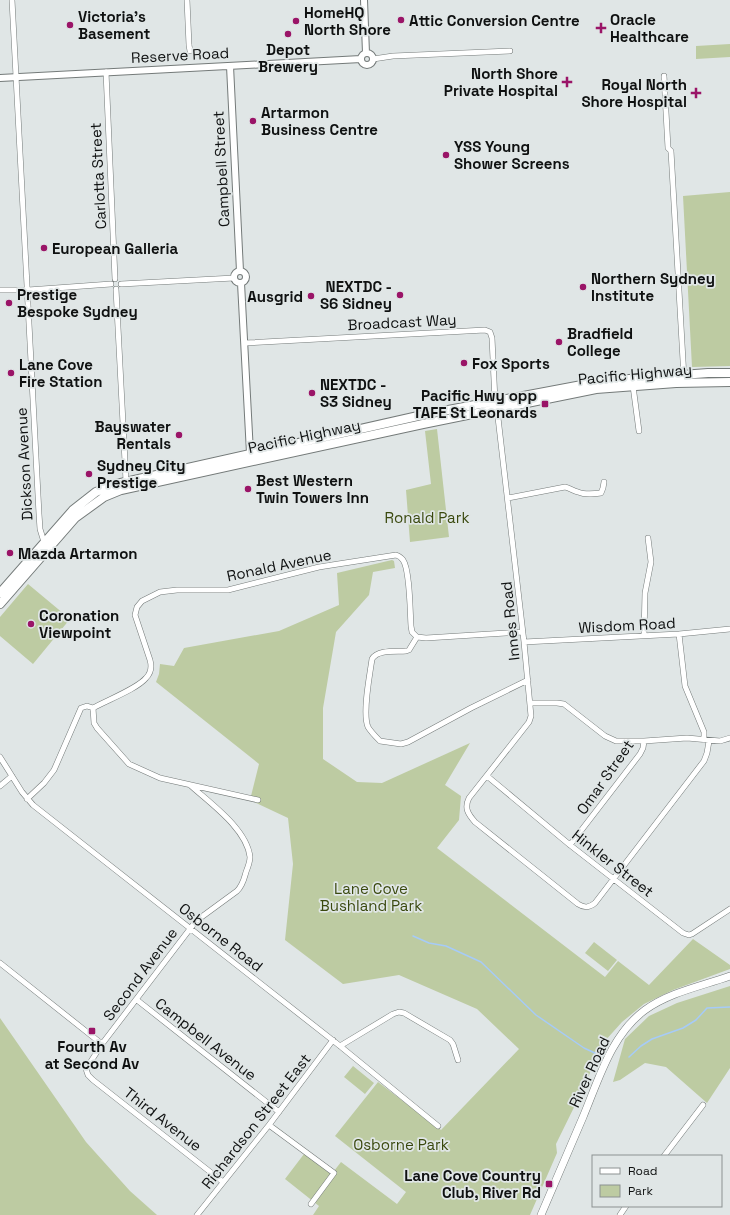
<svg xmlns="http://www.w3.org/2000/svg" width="730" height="1215" font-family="'Space Grotesk',sans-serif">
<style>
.green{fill:#bdcba2}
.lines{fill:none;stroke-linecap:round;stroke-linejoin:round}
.stream{stroke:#a6cbf8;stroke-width:1.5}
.minor-casing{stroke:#747a79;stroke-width:6}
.tertiary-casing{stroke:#747a79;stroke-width:8}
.secondary-casing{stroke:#747a79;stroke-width:8}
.primary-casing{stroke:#747a79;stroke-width:10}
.minor{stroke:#fff;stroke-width:5}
.tertiary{stroke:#fff;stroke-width:6}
.secondary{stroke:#fff;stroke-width:7}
.primary{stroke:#fff;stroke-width:8}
.poi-dot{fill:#9a1467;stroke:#e0e6e6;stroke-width:1.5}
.labels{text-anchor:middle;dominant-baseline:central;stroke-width:3.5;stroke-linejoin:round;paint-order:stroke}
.poi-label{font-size:15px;font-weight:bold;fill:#0f1111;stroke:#e0e6e6;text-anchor:start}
.street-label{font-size:15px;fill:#0f1111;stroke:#e0e6e6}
.park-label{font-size:15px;fill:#3a490e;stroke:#e0e6e6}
</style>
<rect width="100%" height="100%" fill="#e0e6e6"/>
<!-- green -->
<path class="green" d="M730 44V57L696 59V46Z
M730 192V366L692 367 683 196Z
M437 429 449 537 410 542 406 490 431 484 425 431Z
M392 560 394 561 395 568 373 572 369 595 336 632 323 708V759L357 782 382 783 470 743 445 785 461 796 459 820 437 848 605 977 618 961 649 985 693 939 730 965V969L673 990 644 1004 622 1022 595 1052 590 1073 582 1091 556 1144 557 1153 530 1215H313L319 1206 285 1179 304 1154 272 1129 275 1126 334 1171 341 1162 397 1204 406 1192 335 1136 378 1082 441 1130 519 1049 477 1009 399 975 343 984 285 940 293 864 288 818 250 800 259 764 156 682 159 674 160 664 174 666 184 648 279 631 339 605 337 573Z
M28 584 70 619 33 664 0 636V617Z
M594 942 617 960 608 971 585 953Z
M730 986V1068L707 1103 666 1067 645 1063 620 1080 613 1082 625 1039 649 1016 677 1003Z
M0 1018 86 1142 130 1191 157 1215H0Z
M353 1066 374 1083 365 1094 344 1077Z"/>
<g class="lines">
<!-- stream -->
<path class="stream" d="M413 936 429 943 446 946 481 962 536 1015 584 1048 597 1054
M629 1057 641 1046 652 1039 683 1028 696 1020 707 1008 730 1007"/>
<defs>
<path id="minor" d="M12 0 39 514 40 529 44 542
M187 0 189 45 190 51
M373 59 393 56 510 51
M106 72 115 279
M664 76 668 148 671 151 684 378
M121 284 234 278
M116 289 126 481
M0 290H28L111 284
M245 343 485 330 490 332 492 338 495 401
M633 386 639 431
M497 409 524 642 531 716 529 722 469 798C464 808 468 814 475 822L578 904C584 908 589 908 595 903L704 761 707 753 709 741
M508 498 565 487C570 488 573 491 578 492 585 495 593 494 601 493L603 488 604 482
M679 634 685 686 704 732V740
M644 635 645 593 651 562 648 538
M417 637 409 650 406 651C397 652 378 649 372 659 370 674 362 713 368 727 371 732 376 737 380 741L401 744 408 742 471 708 528 680
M524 642 679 634 730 629
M531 703H557L564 704 605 736 616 741H644L687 738 720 741 730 738
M93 708C107 700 137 689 146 678 151 673 152 667 150 660L135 615 137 607 142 601 160 592 177 590H228L319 567 396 555C399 556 401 557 403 560 410 570 410 612 411 626L412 632 417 637 426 638 523 632
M93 708 94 723 97 728 129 764 160 778 258 800
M0 757 22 792 33 805 340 1046 438 1126
M487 776 570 845 683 933 689 935 692 934 730 909
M190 785C210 803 247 829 250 857 250 862 248 867 246 872 244 879 243 885 237 891L196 921 102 1044 86 1069 88 1075 93 1080 223 1182
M0 786 12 776
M27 799 44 783 54 770 81 708 87 706 93 708
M570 845 640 754 643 748 644 741
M0 963 102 1044
M137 1000 279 1112
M340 1046 393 1014 399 1012 404 1013 450 1040 453 1044 458 1060
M269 1125 334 1173 311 1204
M664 1156 703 1105
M197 1215 269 1125 333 1040
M620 1215 626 1206"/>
<path id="tertiary" d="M364 0 366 53
M361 59a6 6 0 1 1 12 0a6 6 0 1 1-12 0Z
M230 66 240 271
M0 78 361 59
M234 277a6 6 0 1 1 12 0a6 6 0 1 1-12 0Z
M241 283 250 453"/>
<path id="secondary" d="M541 1215C555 1182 569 1149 583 1117 599 1079 611 1035 645 1010 670 992 702 986 730 976"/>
<path id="primary" d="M0 593 73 510 96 492 112 485 427 414 603 381 708 373H730
M0 604 75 518 104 497 121 490 423 424 596 389 676 383 730 382"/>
</defs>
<!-- minor casing -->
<use href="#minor" class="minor-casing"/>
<!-- tertiary casing -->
<use href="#tertiary" class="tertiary-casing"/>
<!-- secondary casing -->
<use href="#secondary" class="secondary-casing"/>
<!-- primary casing -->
<use href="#primary" class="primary-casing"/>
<!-- minor -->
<use href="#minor" class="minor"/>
<!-- tertiary -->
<use href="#tertiary" class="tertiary"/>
<!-- secondary -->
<use href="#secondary" class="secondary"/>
<!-- primary -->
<use href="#primary" class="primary"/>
</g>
<!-- markers -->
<g class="poi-dot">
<circle cx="401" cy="20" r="4"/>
<circle cx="296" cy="21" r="4"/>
<circle cx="70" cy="25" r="4"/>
<path d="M599 22h4v4h4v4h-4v4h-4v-4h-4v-4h4z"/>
<circle cx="288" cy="34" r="4"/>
<path d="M565 76h4v4h4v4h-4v4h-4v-4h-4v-4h4z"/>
<path d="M694 87h4v4h4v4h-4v4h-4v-4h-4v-4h4z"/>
<circle cx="253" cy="121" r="4"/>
<circle cx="446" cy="155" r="4"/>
<circle cx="44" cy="248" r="4"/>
<circle cx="583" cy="287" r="4"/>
<circle cx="400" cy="295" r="4"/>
<circle cx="311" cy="296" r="4"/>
<circle cx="9" cy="303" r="4"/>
<circle cx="559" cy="342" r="4"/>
<circle cx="464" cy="363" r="4"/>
<circle cx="11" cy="373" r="4"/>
<circle cx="312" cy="393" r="4"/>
<rect x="541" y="400" width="8" height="8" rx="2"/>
<circle cx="179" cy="435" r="4"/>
<circle cx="89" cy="474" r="4"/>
<circle cx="248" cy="489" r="4"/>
<circle cx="10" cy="553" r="4"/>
<circle cx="31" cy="624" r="4"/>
<rect x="88" y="1027" width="8" height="8" rx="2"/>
<rect x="545" y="1180" width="8" height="8" rx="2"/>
</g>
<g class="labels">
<!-- poi labels -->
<g class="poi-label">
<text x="304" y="12">HomeHQ<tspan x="304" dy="17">North Shore</tspan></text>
<text x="78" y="16">Victoria's<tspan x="78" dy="17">Basement</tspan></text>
<text x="610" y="19">Oracle<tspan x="610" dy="17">Healthcare</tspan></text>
<text x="409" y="20">Attic Conversion Centre</text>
<text x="288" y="49" text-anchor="middle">Depot<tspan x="288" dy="17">Brewery</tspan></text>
<text x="558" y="73" text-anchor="end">North Shore<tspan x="558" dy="17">Private Hospital</tspan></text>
<text x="687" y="84" text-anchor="end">Royal North<tspan x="687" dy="17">Shore Hospital</tspan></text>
<text x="261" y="112">Artarmon<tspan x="261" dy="17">Business Centre</tspan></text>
<text x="454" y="146">YSS Young<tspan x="454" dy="17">Shower Screens</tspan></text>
<text x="52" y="248">European Galleria</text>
<text x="591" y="278">Northern Sydney<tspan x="591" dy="17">Institute</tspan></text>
<text x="392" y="286" text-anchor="end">NEXTDC -<tspan x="392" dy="17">S6 Sidney</tspan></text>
<text x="17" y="294">Prestige<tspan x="17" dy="17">Bespoke Sydney</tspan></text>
<text x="303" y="296" text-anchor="end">Ausgrid</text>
<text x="567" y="333">Bradfield<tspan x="567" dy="17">College</tspan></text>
<text x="472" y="363">Fox Sports</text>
<text x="19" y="364">Lane Cove<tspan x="19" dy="17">Fire Station</tspan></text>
<text x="320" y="384">NEXTDC -<tspan x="320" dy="17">S3 Sidney</tspan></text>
<text x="537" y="395" text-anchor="end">Pacific Hwy opp<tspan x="537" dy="17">TAFE St Leonards</tspan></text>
<text x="171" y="426" text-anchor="end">Bayswater<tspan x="171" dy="17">Rentals</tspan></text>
<text x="97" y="465">Sydney City<tspan x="97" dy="17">Prestige</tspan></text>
<text x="256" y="480">Best Western<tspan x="256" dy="17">Twin Towers Inn</tspan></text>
<text x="18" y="553">Mazda Artarmon</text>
<text x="39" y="615">Coronation<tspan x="39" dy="17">Viewpoint</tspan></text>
<text x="92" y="1046" text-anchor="middle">Fourth Av<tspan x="92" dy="17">at Second Av</tspan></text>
<text x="541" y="1175" text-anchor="end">Lane Cove Country<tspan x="541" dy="17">Club, River Rd</tspan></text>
</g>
<!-- street labels -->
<g class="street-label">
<text transform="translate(180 55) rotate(-3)">Reserve Road</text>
<text transform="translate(221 169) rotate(-93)">Campbell Street</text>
<text transform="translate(98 176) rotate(-93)">Carlotta Street</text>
<text transform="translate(402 322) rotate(-3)">Broadcast Way</text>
<text transform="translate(635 374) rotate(-5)">Pacific Highway</text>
<text transform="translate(304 436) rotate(-12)">Pacific Highway</text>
<text transform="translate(24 464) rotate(-93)">Dickson Avenue</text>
<text transform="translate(279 565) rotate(-12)">Ronald Avenue</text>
<text transform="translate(510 621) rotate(-96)">Innes Road</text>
<text transform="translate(627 625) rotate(-3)">Wisdom Road</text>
<text transform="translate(605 777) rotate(-55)">Omar Street</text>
<text transform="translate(613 863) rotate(38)">Hinkler Street</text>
<text transform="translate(221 937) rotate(38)">Osborne Road</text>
<text transform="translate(140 974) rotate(-53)">Second Avenue</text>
<text transform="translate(206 1039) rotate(38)">Campbell Avenue</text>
<text transform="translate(589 1072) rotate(-65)">River Road</text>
<text transform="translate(163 1119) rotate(38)">Third Avenue</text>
<text transform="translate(256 1121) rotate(-52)">Richardson Street East</text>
</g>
<!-- park labels -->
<g class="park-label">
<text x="427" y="517">Ronald Park</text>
<text x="371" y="888">Lane Cove<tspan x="371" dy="17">Bushland Park</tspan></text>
<text x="401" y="1144">Osborne Park</text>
</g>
</g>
<!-- legend -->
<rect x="592" y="1155" width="130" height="52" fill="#e0e6e6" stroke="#8c9191"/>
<rect x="600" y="1168" width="20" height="6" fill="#ffffff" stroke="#8c9191"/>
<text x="628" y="1175" font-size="12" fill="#0f1111">Road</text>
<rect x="600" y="1185" width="20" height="12" fill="#bdcba2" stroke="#8c9191"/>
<text x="628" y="1195" font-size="12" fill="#0f1111">Park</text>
</svg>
